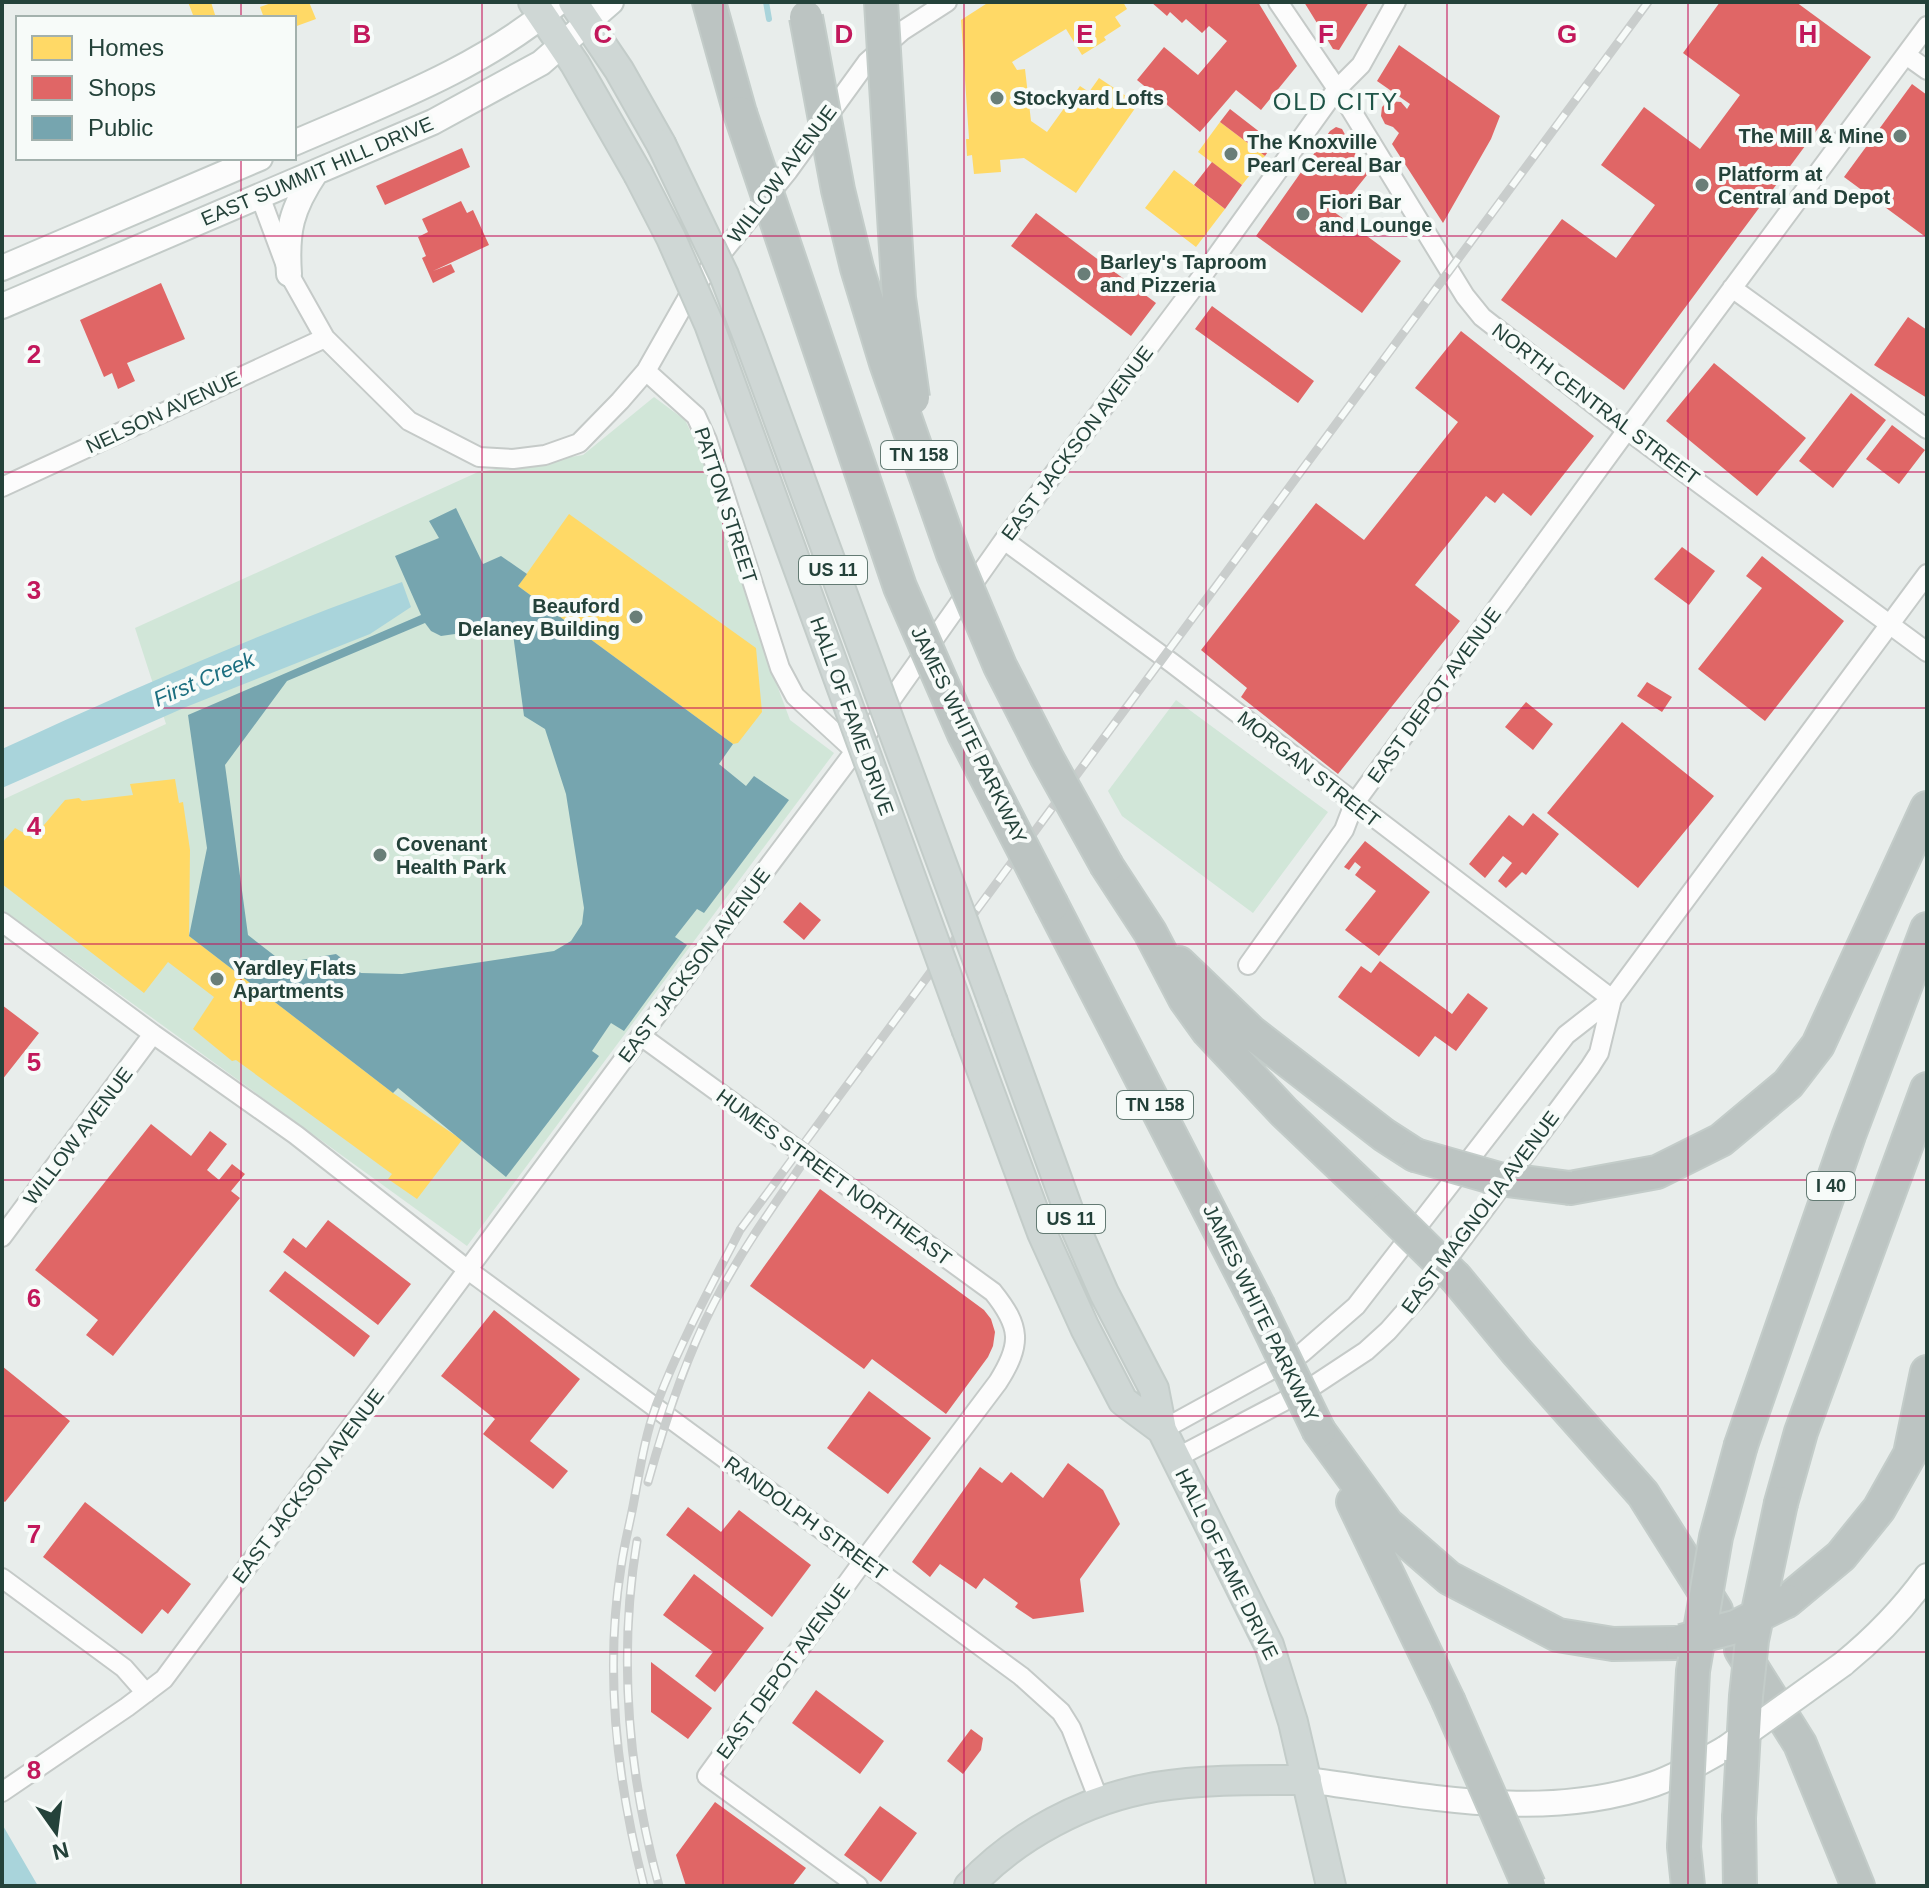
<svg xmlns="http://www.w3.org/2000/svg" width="1929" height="1888" font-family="Helvetica,sans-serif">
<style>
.green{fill:#d1e6d8}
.water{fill:#a9d4db}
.homes{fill:#ffd966}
.shops{fill:#e06666}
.public{fill:#76a5af;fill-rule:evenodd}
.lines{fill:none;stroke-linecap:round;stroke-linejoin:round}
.stream{stroke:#a9d4db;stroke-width:6}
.street-casing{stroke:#c5cac8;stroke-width:22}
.secondary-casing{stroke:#c3cbc8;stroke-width:28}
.primary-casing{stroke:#c3ccc9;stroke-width:32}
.highway-casing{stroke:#c3ccc9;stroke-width:36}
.street{stroke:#fcfcfc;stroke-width:18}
.secondary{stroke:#fcfcfc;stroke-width:24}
.primary{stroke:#cfd7d5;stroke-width:28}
.highway{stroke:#bcc4c2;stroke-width:32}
.rail-casing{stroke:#c9cdcc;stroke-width:9}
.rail{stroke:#f7fbf9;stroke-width:6;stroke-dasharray:18;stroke-linecap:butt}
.secondary-bridge-casing{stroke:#c3cbc8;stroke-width:28;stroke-linecap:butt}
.primary-bridge-casing{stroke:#c3ccc9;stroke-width:32;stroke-linecap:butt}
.highway-bridge-casing{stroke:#c3ccc9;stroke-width:36;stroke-linecap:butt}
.secondary-bridge{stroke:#fcfcfc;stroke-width:24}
.primary-bridge{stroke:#cfd7d5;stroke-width:28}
.highway-bridge{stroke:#bcc4c2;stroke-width:32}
.grid{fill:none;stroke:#c2185b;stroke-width:2;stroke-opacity:0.55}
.poi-dot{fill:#697e78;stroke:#f7fbf9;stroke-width:3}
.labels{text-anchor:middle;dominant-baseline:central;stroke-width:8;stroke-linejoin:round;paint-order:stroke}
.shield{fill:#f7fbf9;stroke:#637a73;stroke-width:2}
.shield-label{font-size:18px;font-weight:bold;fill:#24423a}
.poi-label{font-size:20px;font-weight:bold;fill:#24423a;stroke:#f7fbf9;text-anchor:start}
.street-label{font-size:20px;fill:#24423a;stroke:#f7fbf9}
.water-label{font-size:22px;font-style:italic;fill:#1c6f80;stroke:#f7fbf9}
.quarter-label{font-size:24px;letter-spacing:2px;fill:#1f5548;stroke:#f7fbf9}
.grid-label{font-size:26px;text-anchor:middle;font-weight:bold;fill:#c2185b;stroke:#f7fbf9;stroke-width:8;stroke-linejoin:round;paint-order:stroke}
</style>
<rect width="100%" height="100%" fill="#e8edeb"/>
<!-- green -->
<path class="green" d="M654 397 685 420 698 447 738 564 756 629 790 720 834 753 467 1246 2 909V800L166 724 135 628 478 472 583 455Z
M1176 700 1328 812 1253 913 1122 816 1108 791Z"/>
<!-- water -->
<path class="water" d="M402 582 411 607 370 634 186 707 2 788V749C133 689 266 630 402 582Z
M2 1824 38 1886H2Z"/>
<!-- homes -->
<path class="homes" d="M188 2H211L216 18H185L193 15Z
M274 2H309L316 19 294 27V18H264L260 7Z
M989 2H1123L1127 9 1115 17 1121 26 1104 37 1106 40 1082 55 1066 29 1012 62 1017 70 1025 69 1031 121 1047 132 1080 86 1089 92 1099 78 1138 104 1076 193 1024 158 1000 160 1001 172 974 174 972 155 967 156 966 139H969L961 20Z
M1220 122 1265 156 1242 185 1198 152Z
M1174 170 1225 209 1196 247 1145 208Z
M569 514 756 648 762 712 738 743 733 744 518 586Z
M175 779 179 803 183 802 190 850 189 936 393 1093 462 1140 417 1199 388 1179 392 1174 236 1060 232 1061 193 1029 214 997 168 962 144 993 2 884V843L15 828 33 838 65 800 79 798 82 801 133 795 130 784Z"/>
<!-- shops -->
<path class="shops" d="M1151 2H1258L1297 66 1261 110 1236 90 1200 132 1137 80 1164 47 1198 75 1227 41 1209 26 1202 33 1186 19 1182 23 1170 12 1167 16Z
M1304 2H1369L1339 50 1333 49Z
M1720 2H1796L1871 57 1624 390 1501 300 1562 219 1616 258 1655 205 1601 165 1644 107 1700 149 1740 95 1683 53Z
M1399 45 1500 116 1491 139 1443 223 1392 144 1399 133 1393 127 1385 124 1381 116 1382 107 1388 101 1401 102 1407 109 1410 104 1377 81Z
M1912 84 1927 95V238L1844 177Z
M1230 109 1274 143 1265 156 1220 122Z
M1336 127 1342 129 1367 175 1347 200 1338 193 1326 206 1401 261 1362 313 1256 236 1330 131Z
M462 148 470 167 385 205 376 186Z
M1212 162 1242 185 1225 209 1194 185Z
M461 201 467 213 473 210 489 245 433 271 451 264 455 272 433 283 422 258 426 256 418 237 428 232 422 219Z
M1036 213 1156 303 1131 336 1011 246Z
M161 283 185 339 127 363 135 381 118 389 112 373 104 377 80 320Z
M1212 306 1314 381 1298 403 1195 329Z
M1908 317 1927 330V398L1874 365Z
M1461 331 1594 436 1531 516 1503 493 1495 503 1486 496 1415 585 1460 621 1338 774 1241 697 1247 688 1201 650 1316 503 1364 540 1458 422 1415 388Z
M1714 363 1806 438 1757 496 1666 421Z
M1851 393 1886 420 1833 488 1799 461Z
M1892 425 1925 450 1899 484 1866 459Z
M1682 547 1715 571 1689 605 1654 579Z
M1762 556 1844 621 1765 721 1698 669 1762 588 1746 576Z
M1647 682 1672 697 1662 712 1637 696Z
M1526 702 1553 724 1533 750 1505 727Z
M1622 722 1714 796 1638 888 1547 813Z
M1533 813 1559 834 1526 875 1522 872 1506 888 1498 881 1512 863 1503 856 1485 878 1469 864 1509 815 1523 826Z
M1365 841 1430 892 1379 956 1345 930 1376 891 1355 875 1361 867 1355 862 1349 870 1344 867Z
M800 902 821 920 804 940 783 922Z
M1380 961 1452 1014 1468 993 1488 1008 1456 1051 1435 1036 1419 1057 1338 997 1361 966 1371 973Z
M2 1005 39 1033 2 1080Z
M151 1124 191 1156 210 1131 227 1144 207 1170 219 1180 232 1164 245 1174 231 1191 240 1198 113 1356 86 1335 98 1320 35 1270Z
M820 1189 984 1310 991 1319 995 1332 993 1346 988 1357 946 1414 872 1359 864 1369 750 1286Z
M328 1220 411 1284 378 1325 283 1252 293 1238 306 1248Z
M285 1271 370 1336 354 1357 269 1291Z
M494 1310 580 1379 530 1441 568 1471 553 1489 483 1434 495 1419 441 1376Z
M2 1366 70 1421 5 1502 2 1500Z
M869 1391 931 1438 888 1494 827 1448Z
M1068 1463 1103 1490 1120 1524 1080 1579 1084 1612 1033 1619 1015 1607 1018 1603 984 1578 976 1589 940 1564 930 1577 912 1562 980 1467 1002 1483 1011 1472 1043 1498Z
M85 1502 191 1584 168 1614 162 1609 142 1634 43 1557Z
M688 1507 721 1532 739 1510 811 1565 772 1617 666 1535Z
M694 1574 764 1628 715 1692 695 1676 713 1652 663 1615Z
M651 1662 712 1708 688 1739 651 1712Z
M816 1690 884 1741 860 1774 792 1723Z
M971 1729 983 1738 981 1750 963 1774 947 1761Z
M715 1802 806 1868 792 1886H686L676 1855Z
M880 1806 917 1833 881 1882 844 1855Z"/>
<!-- public -->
<path class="public" d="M456 508 483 564 501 556 527 574 518 586 733 744 719 764 746 786 754 776 789 800 704 913 697 909 675 937 687 945 624 1031 611 1023 592 1051 599 1056 506 1177 398 1088 393 1093 189 936 207 848 188 715 421 615 395 556 439 538 429 521ZM425 623 431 631 441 636 504 627 513 634 524 716 545 729 566 794 584 908 582 924 571 941 554 951 402 974 361 973 336 954 284 963 248 935 225 765 287 681Z"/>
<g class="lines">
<!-- stream -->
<path class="stream" d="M766 2 769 19"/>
<defs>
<path id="street" d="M1278 2 1348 105 1465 296 1482 317 1627 430 1927 652
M1906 55 1927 70
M260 196 289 274 325 338 409 421 479 457 513 459 545 455 579 443 620 401 646 371 692 290 788 171 867 62 902 31 947 2
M1732 288 1927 429
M646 371 696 416 707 440 780 668 795 696 855 751
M2 487 325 338
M1004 540 1172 663 1612 999
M2 922 153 1034 296 1135 468 1270 1021 1676 1061 1712 1071 1728 1100 1803
M1248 965 1344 830 1354 804 1627 430 1927 26
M641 1036 993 1292C1021 1327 1022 1344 998 1382L864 1560 707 1776 858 1886
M2 1237 153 1034
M1162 1430 1302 1353 1356 1306 1566 1035 1612 999 1927 574
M1176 1458 1313 1386 1366 1351 1388 1331 1425 1289 1590 1067 1599 1053 1612 999
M2 1578 124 1668 146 1693
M2 1792 127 1707 164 1679 641 1036 855 751 1004 540 1200 279 1336 90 1361 65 1396 2"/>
<path id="secondary" d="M294 143C386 103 482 68 559 2
M2 268 260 158
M289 274C286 231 291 209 316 172
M2 306 433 122 541 63 611 2
M1843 1664C1875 1638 1903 1609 1927 1576
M1307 1780C1422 1795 1541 1823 1654 1784 1679 1775 1703 1761 1726 1748"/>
<path id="primary" d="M533 2 575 64 638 174
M573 2 619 70 661 144
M993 1002 1072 1220 1104 1293 1154 1389 1162 1430 1269 1645 1293 1722 1331 1886
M967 1031 1042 1233 1085 1328 1123 1401 1162 1430
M969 1886C1017 1835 1085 1799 1155 1787 1205 1779 1257 1780 1307 1780"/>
<path id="highway" d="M709 2 740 113
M1107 866 1150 932 1185 999 1208 1031 1284 1112 1386 1209
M1052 905 1258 1305
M1179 963 1251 1032 1384 1135 1415 1155
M1570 1188 1657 1172 1721 1140 1788 1084 1818 1045 1927 808
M1456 1278 1517 1352 1643 1494 1716 1610
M1319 1431 1387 1524 1449 1578 1558 1635 1613 1644 1675 1643
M1741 1445 1849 1135 1927 929
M1353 1502 1448 1700
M1781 1503 1801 1432 1927 1089
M1787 1601 1841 1556 1879 1509 1910 1454 1927 1372
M1741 1650 1800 1744 1858 1886
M1739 1818 1740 1886
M1684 1847 1688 1886"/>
</defs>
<!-- street casing -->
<use href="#street" class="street-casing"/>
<!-- secondary casing -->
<use href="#secondary" class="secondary-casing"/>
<!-- primary casing -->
<use href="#primary" class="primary-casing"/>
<!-- highway casing -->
<use href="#highway" class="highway-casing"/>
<!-- street -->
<use href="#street" class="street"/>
<!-- secondary -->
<use href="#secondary" class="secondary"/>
<!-- primary -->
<use href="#primary" class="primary"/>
<!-- highway -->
<use href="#highway" class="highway"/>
<defs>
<path id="rail" d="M648 1482C665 1421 685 1359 714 1303 741 1251 774 1205 807 1157
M637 1541C618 1657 628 1773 659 1886
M644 1886C617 1782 604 1674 621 1567 624 1545 630 1523 634 1501 640 1469 645 1436 656 1406 679 1345 710 1288 740 1230L1648 2"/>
</defs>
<!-- rail casing -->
<use href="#rail" class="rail-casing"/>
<!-- rail -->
<use href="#rail" class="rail"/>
<defs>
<path id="secondary-bridge" d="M1726 1748 1843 1664"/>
<path id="primary-bridge" d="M661 144 724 275 751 345 993 1002
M638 174 671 238 709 324 967 1031"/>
<path id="highway-bridge" d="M881 2 899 298 913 398
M806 17 838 190 857 268 886 363 953 554 1000 666 1047 758 1107 866
M740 113 900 587 964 734 1052 905
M1415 1155 1499 1179 1570 1188
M1386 1209 1456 1278
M1258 1305 1319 1431
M1682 1641 1735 1627 1787 1601
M1448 1700 1529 1886
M1739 1818 1746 1696 1752 1640 1781 1503
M1684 1847 1693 1671 1716 1537 1741 1445"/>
</defs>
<!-- secondary-bridge casing -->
<use href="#secondary-bridge" class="secondary-bridge-casing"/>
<!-- primary-bridge casing -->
<use href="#primary-bridge" class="primary-bridge-casing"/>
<!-- highway-bridge casing -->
<use href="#highway-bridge" class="highway-bridge-casing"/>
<!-- secondary-bridge -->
<use href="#secondary-bridge" class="secondary-bridge"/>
<!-- primary-bridge -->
<use href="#primary-bridge" class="primary-bridge"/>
<!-- highway-bridge -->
<use href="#highway-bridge" class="highway-bridge"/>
</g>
<!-- grid -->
<path class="grid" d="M241 2V18M482 2V1886M723 2V1886M964 2V1886M1206 2V1886M1447 2V1886M1688 2V1886M241 158V1886M2 236H1927M2 472H1927M2 708H1927M2 944H1927M2 1180H1927M2 1416H1927M2 1652H1927"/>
<!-- markers -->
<g class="poi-dot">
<circle cx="997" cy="98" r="8"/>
<circle cx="1900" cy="136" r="8"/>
<circle cx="1231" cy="154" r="8"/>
<circle cx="1702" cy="185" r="8"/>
<circle cx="1303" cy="214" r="8"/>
<circle cx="1084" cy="274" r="8"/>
<circle cx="636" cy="617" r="8"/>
<circle cx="380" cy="855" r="8"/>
<circle cx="217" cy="979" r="8"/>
</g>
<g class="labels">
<!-- shield labels -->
<g class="shield">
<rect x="881" y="441" width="76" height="28" rx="6"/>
<rect x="799" y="556" width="68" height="28" rx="6"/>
<rect x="1117" y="1091" width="76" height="28" rx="6"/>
<rect x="1807" y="1172" width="48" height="28" rx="6"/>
<rect x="1037" y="1205" width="68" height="28" rx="6"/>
</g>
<g class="shield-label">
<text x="919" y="455">TN 158</text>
<text x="833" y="570">US 11</text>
<text x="1155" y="1105">TN 158</text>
<text x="1831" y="1186">I 40</text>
<text x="1071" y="1219">US 11</text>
</g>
<!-- poi labels -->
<g class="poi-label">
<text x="1013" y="98">Stockyard Lofts</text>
<text x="1884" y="136" text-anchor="end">The Mill &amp; Mine</text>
<text x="1247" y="142">The Knoxville<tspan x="1247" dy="23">Pearl Cereal Bar</tspan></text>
<text x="1718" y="174">Platform at<tspan x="1718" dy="23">Central and Depot</tspan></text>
<text x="1319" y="202">Fiori Bar<tspan x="1319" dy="23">and Lounge</tspan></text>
<text x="1100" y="262">Barley's Taproom<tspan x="1100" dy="23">and Pizzeria</tspan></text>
<text x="620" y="606" text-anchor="end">Beauford<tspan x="620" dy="23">Delaney Building</tspan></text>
<text x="396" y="844">Covenant<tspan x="396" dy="23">Health Park</tspan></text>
<text x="233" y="968">Yardley Flats<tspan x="233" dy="23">Apartments</tspan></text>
</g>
<!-- street labels -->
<g class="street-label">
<text transform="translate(317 171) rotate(-23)">EAST SUMMIT HILL DRIVE</text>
<text transform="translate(782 174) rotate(-53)">WILLOW AVENUE</text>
<text transform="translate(1596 404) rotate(37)">NORTH CENTRAL STREET</text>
<text transform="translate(163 412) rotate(-25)">NELSON AVENUE</text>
<text transform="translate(1077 443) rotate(-53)">EAST JACKSON AVENUE</text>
<text transform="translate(726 505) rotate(72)">PATTON STREET</text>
<text transform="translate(1434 695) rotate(-54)">EAST DEPOT AVENUE</text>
<text transform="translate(852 716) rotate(70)">HALL OF FAME DRIVE</text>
<text transform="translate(969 735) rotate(64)">JAMES WHITE PARKWAY</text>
<text transform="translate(1309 769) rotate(38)">MORGAN STREET</text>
<text transform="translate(694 965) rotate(-53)">EAST JACKSON AVENUE</text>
<text transform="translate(78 1136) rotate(-53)">WILLOW AVENUE</text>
<text transform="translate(834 1177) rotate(36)">HUMES STREET NORTHEAST</text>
<text transform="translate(1480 1212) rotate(-53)">EAST MAGNOLIA AVENUE</text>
<text transform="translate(1261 1313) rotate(64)">JAMES WHITE PARKWAY</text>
<text transform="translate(308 1486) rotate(-53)">EAST JACKSON AVENUE</text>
<text transform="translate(806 1518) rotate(36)">RANDOLPH STREET</text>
<text transform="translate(1227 1564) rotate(64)">HALL OF FAME DRIVE</text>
<text transform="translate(783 1671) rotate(-54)">EAST DEPOT AVENUE</text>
</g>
<!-- water labels -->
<g class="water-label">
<text transform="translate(204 679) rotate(-23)">First Creek</text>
</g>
<!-- quarter labels -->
<g class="quarter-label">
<text x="1336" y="101">OLD CITY</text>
</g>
</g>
<g class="grid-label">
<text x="362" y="43">B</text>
<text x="603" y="43">C</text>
<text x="844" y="43">D</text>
<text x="1085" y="43">E</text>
<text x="1326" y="43">F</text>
<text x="1567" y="43">G</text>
<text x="1808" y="43">H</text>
<text x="34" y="363">2</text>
<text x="34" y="599">3</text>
<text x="34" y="835">4</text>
<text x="34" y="1071">5</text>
<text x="34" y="1307">6</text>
<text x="34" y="1543">7</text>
<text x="34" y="1779">8</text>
</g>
<!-- border -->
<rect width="1929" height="1888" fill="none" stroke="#24423a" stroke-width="8"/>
<!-- legend -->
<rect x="16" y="16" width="280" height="144" fill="#f7fbf9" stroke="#a3b1ad" stroke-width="2"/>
<rect x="32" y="36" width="40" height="24" fill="#ffd966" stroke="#a3b1ad" stroke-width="2"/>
<text x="88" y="56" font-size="24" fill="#24423a">Homes</text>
<rect x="32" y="76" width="40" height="24" fill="#e06666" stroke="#a3b1ad" stroke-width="2"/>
<text x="88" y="96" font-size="24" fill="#24423a">Shops</text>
<rect x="32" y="116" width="40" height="24" fill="#76a5af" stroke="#a3b1ad" stroke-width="2"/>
<text x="88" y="136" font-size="24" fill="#24423a">Public</text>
<!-- north arrow -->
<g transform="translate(56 1832) rotate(166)" stroke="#f7fbf9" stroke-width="6" paint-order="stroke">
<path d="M0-6L14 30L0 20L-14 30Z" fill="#24423a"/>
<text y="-12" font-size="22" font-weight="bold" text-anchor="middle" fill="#24423a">N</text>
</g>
</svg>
